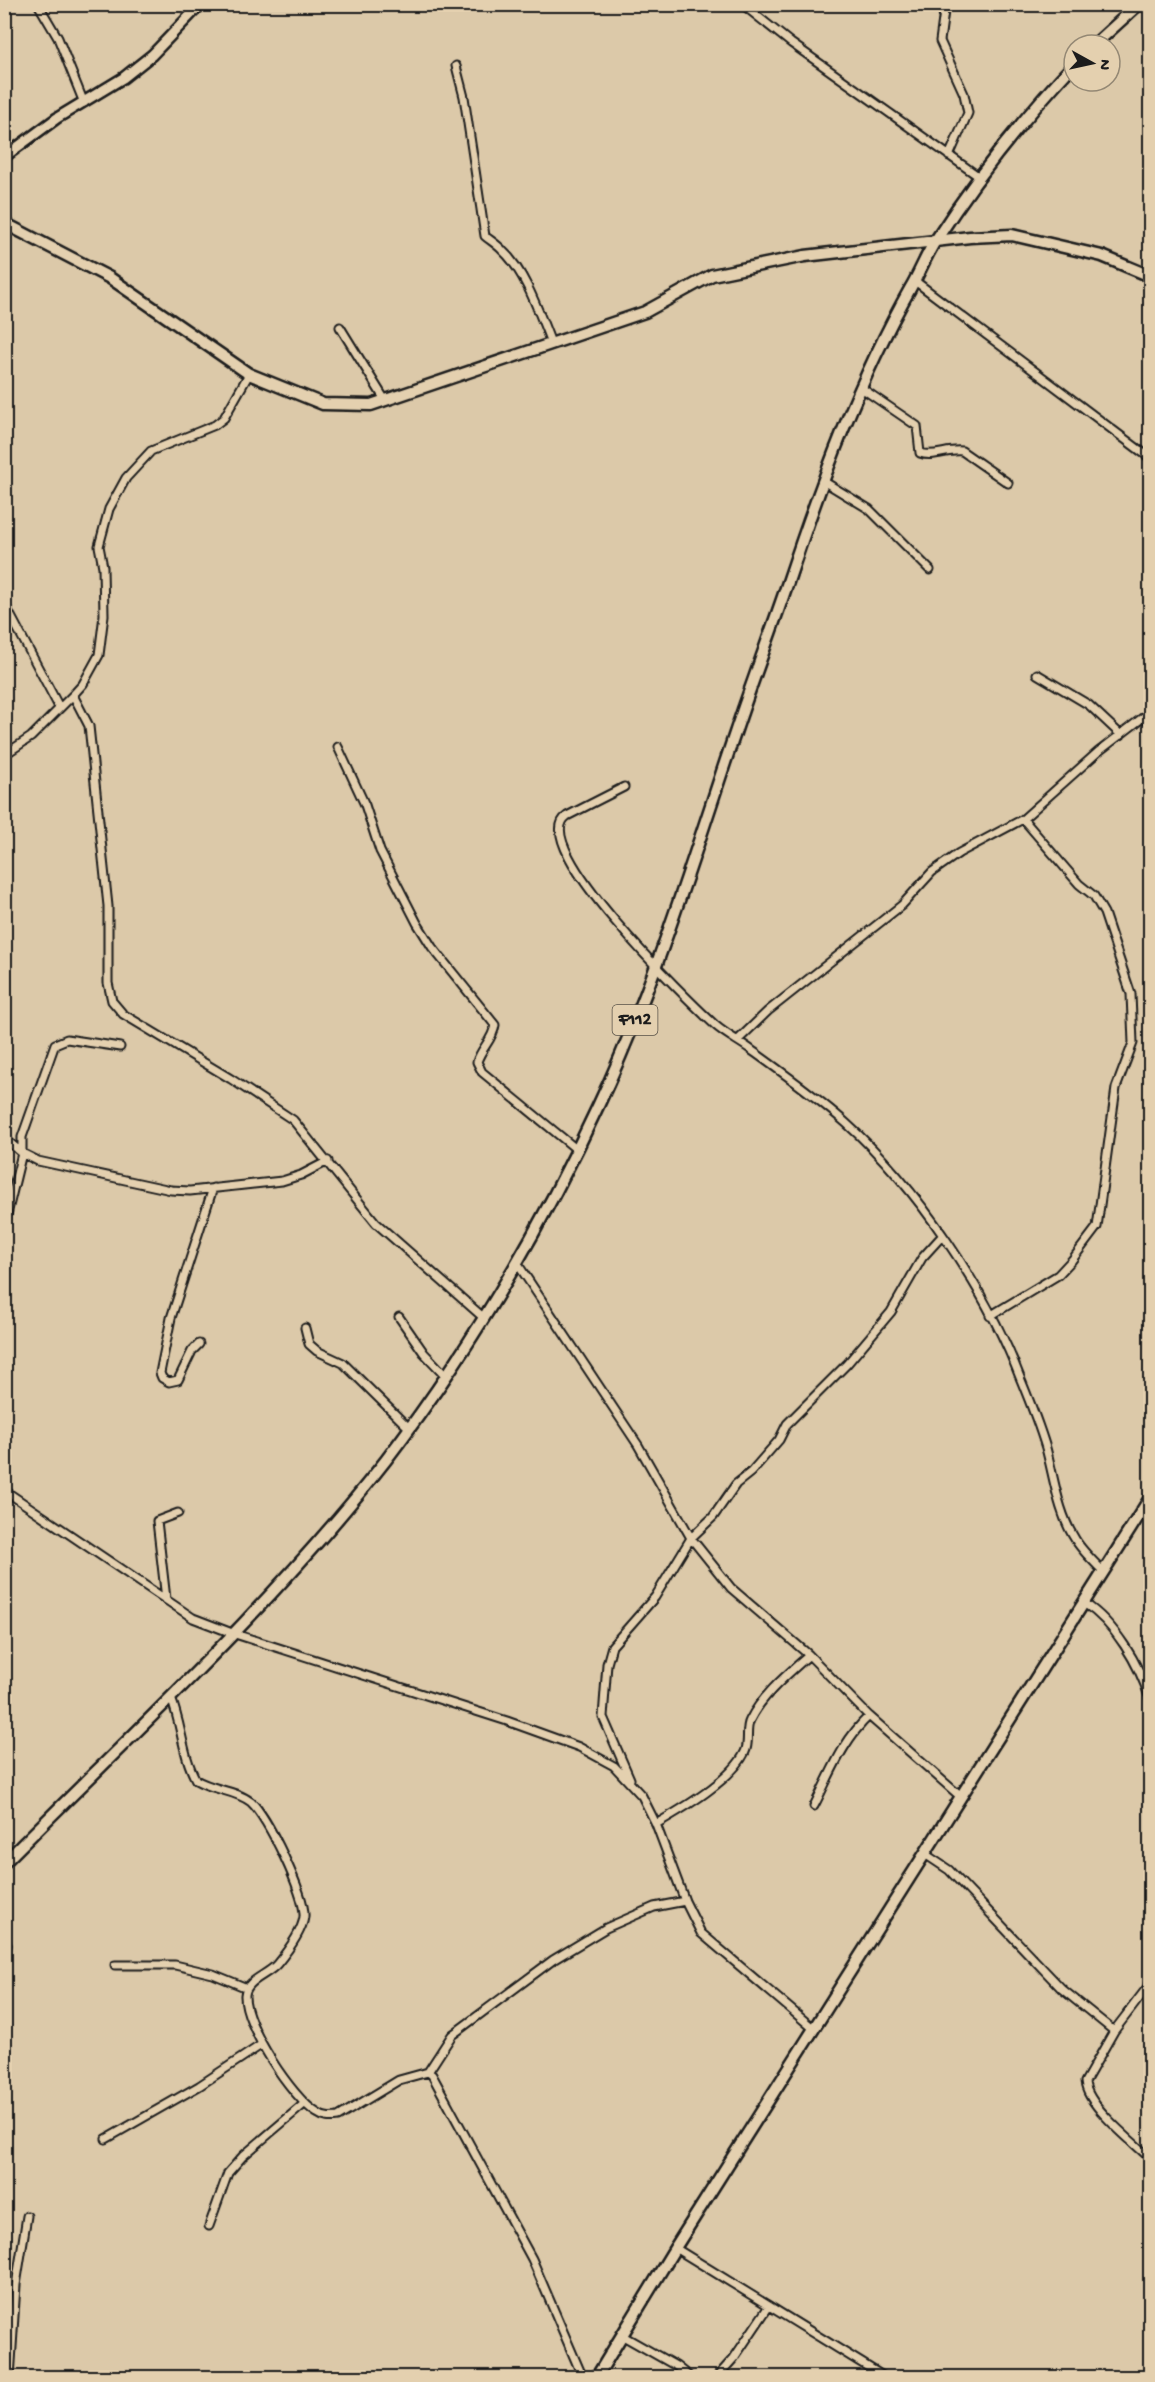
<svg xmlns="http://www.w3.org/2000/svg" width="1155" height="2382" font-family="'Gochi Hand',sans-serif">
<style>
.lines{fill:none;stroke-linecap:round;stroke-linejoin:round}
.minor-casing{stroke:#1c1c1c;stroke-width:11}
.tertiary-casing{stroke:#1c1c1c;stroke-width:14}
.secondary-casing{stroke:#1c1c1c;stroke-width:15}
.primary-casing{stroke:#1c1c1c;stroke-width:15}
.minor{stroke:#e4d0af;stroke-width:7}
.tertiary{stroke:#e4d0af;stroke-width:9}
.secondary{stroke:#e4d0af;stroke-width:10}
.primary{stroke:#e4d0af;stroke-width:10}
.labels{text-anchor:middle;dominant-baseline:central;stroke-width:6;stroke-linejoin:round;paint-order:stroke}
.shield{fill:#e4d0af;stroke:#585248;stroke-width:1.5}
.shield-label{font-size:18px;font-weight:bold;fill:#1c1c1c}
</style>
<rect width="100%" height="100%" fill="#dcc9a9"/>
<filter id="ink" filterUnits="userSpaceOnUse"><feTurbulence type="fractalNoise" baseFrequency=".0167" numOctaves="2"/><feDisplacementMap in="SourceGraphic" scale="12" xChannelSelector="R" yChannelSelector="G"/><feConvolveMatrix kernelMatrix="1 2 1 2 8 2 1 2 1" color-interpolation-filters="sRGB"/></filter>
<g filter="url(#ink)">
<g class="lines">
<defs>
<path id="minor" d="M38 4 58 38 84 103
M742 4 791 43 978 176
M945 4 940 41 964 94 968 113 949 156
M456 66 464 97 485 236C491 241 498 245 503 251 525 271 540 315 551 343
M915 281 1150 458
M340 327 385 400
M860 387 917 426 920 453C933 458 948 449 962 451L1008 483
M823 481 869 509 930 570
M4 603 59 707
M1037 674 1089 705 1121 735
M73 695 89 726 108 906V983L112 1001 123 1014 231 1079 293 1120 376 1223 484 1318
M338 747 365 805 380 851 417 923 432 947 495 1025C493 1040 481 1048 477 1062L482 1072 576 1149
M4 755 31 737 73 695 83 684 99 655 104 615 103 567 99 546 109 509 126 478 151 451 215 425 224 418 249 374
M624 787 567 816C526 844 689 1001 715 1025 725 1034 739 1041 750 1049 783 1073 816 1096 846 1123 917 1187 987 1290 1021 1380 1030 1402 1039 1425 1046 1448 1054 1477 1058 1513 1075 1539 1082 1551 1094 1562 1104 1572
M738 1040 768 1011 902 905 932 872 959 853 1023 819 1098 752 1150 712
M4 1138 22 1153 38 1161 171 1190 190 1191 282 1181 301 1175 328 1161
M4 1227 22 1153V1137L55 1044 67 1039 120 1047
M517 1263 638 1445 691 1538 731 1588 809 1655 869 1716 961 1797
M990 1316 1058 1275 1072 1260 1097 1227 1116 1088 1133 1043 1131 994 1104 913 1094 896 1079 884 1023 819
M399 1317 424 1353 446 1376
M305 1328 309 1344 317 1351 343 1363 409 1428
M199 1344 192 1351 178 1380 169 1382 162 1378 160 1373 171 1318 213 1188
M4 1490 193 1618 232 1633 507 1721 579 1747 614 1766 642 1796 656 1824 685 1901 701 1933 814 2029
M166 1599 157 1521 178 1513
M1084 1603C1115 1623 1139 1664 1150 1699
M171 1698C182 1725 182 1755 196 1780 212 1790 236 1790 251 1802 267 1816 306 1896 304 1917 302 1932 286 1953 277 1964 268 1975 246 1980 245 1995 244 2025 292 2098 317 2113 324 2118 330 2118 338 2117L399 2080 428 2072 452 2035 553 1960 606 1928 654 1907 685 1901
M630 1779 603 1717 607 1664 612 1646 655 1597 691 1538 713 1517 736 1484 751 1472 779 1440 787 1424 847 1364 891 1312 922 1258 942 1236
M814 1806C830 1775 843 1740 869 1716
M656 1824C682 1809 732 1780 745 1752 750 1742 745 1729 750 1720 763 1694 788 1674 809 1655
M925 1854 949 1870 1062 1989 1114 2031
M4 1936 7 1945 4 1966
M115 1965H175L213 1974 247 1988
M1150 1984 1114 2031 1085 2082C1087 2106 1133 2142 1150 2158
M428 2072 432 2075 532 2259 583 2378
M106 2139 199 2086 261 2045
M209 2226 228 2173 243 2156 304 2104
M675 2248 886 2378
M623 2336 676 2366 691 2378
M10 2378 16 2285 27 2216
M716 2378 734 2358 769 2306"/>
<path id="tertiary" d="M4 157 57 118 123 78 152 55 201 4"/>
<path id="secondary" d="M4 223 110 278 249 374 323 404 371 405 645 312 712 275 805 256 970 237 1012 235 1102 256 1150 276
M596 2378 675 2248 1150 1498"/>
<path id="primary" d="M1094 45 1139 4
M4 1863C134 1732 272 1606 386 1460 470 1350 541 1229 599 1104 655 985 693 857 735 733 752 682 771 632 788 582 822 480 858 381 911 287 920 272 926 255 936 240 977 176 1022 120 1074 64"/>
</defs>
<!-- minor casing -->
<use href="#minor" class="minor-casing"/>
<!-- tertiary casing -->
<use href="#tertiary" class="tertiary-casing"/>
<!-- secondary casing -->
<use href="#secondary" class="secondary-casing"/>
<!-- primary casing -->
<use href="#primary" class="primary-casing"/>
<!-- minor -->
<use href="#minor" class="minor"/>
<!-- tertiary -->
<use href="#tertiary" class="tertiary"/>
<!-- secondary -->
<use href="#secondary" class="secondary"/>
<!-- primary -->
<use href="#primary" class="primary"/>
</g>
</g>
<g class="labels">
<!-- shield labels -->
<rect class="shield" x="612.5" y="1005" width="45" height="30" rx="4.5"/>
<g class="shield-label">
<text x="635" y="1020">F112</text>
</g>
</g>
<!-- margin -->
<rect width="1155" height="2382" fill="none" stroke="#e4d0af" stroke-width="24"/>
<rect x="12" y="12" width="1131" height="2358" fill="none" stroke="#1c1c1c" stroke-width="2" filter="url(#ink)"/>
<!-- north arrow -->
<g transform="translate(1092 63) rotate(98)"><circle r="28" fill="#e4d0af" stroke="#948874" stroke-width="1.5"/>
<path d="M0-4.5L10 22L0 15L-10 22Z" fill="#1c1c1c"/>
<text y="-9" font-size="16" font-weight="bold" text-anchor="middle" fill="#1c1c1c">N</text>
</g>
</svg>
